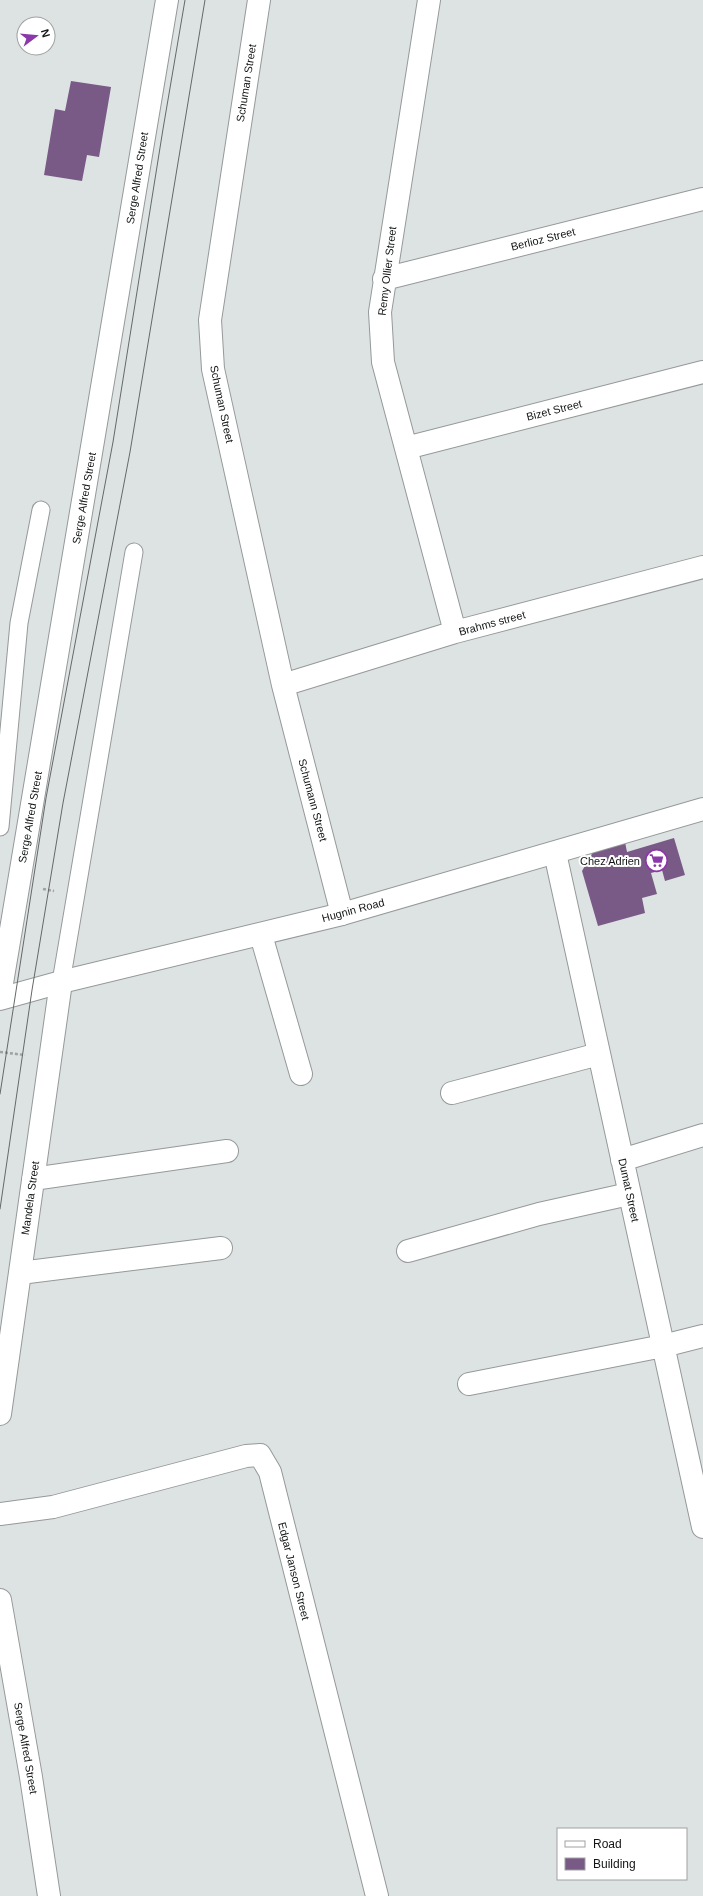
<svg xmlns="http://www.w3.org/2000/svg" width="703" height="1896" font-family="Arial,sans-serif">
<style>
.building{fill:#795986}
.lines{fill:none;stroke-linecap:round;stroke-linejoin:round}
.service-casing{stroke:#959999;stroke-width:19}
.minor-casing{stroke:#959999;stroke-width:24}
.tertiary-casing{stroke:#959999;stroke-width:24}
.path{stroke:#9ea2a2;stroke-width:2.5;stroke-dasharray:3 2;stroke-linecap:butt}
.service{stroke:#fff;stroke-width:17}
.minor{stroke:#fff;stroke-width:22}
.tertiary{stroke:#fff;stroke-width:22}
.tram{stroke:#656868;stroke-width:1}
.labels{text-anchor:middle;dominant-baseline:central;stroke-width:4;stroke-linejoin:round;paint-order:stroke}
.street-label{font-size:11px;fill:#121414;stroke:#fff}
.poi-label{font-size:11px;fill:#121414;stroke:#fff;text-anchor:end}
</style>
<rect width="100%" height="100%" fill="#dde2e2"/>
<!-- building -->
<path class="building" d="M71 81 111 87 99 157 87 155 82 181 44 175 55 109 65 111Z
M674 838 685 875 665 881 662 870 651 873 657 894 642 898 645 913 598 926 582 871 593 852 625 842 627 852Z"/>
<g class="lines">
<defs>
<path id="service" d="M0 827 19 623 41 510
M61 982 134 552"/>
<path id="minor" d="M259 0 210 320 213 369 283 685 342 914
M429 0 380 312 383 362 455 632
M384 279 703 199
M406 448 703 372
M283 685 455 632 703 567
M555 853 703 1527
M261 935 301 1074
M0 995 167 0
M452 1093 599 1054
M622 1160 703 1135
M33 1179 227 1151
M408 1251 539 1214 629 1194
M20 1273 221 1248
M469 1384 663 1346 703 1336
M0 1414 61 982
M0 1514 53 1507 246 1456 260 1455 270 1472 377 1896
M0 1600 31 1777 49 1896"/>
<path id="tertiary" d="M0 999 61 982 342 914 703 809"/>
</defs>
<!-- service casing -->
<use href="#service" class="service-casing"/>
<!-- minor casing -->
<use href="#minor" class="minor-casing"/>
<!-- tertiary casing -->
<use href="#tertiary" class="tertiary-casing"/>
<!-- path -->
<path class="path" d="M43 889 54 891
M0 1052 25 1055"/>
<!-- service -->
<use href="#service" class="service"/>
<!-- minor -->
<use href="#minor" class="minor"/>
<!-- tertiary -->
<use href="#tertiary" class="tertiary"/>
<!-- tram -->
<path class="tram" d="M0 1094 46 798 113 442 163 129 185 0
M0 1209 32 990 63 803 130 452 205 0"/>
</g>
<!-- icons -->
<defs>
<symbol id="supermarket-ring" viewBox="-11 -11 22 22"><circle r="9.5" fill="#fff" stroke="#8b39a8" stroke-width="1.5"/><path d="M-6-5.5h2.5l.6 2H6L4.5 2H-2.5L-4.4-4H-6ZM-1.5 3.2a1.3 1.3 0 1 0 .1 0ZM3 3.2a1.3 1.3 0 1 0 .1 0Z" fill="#8b39a8"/></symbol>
</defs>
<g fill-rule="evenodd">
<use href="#supermarket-ring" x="644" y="848" width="25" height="25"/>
</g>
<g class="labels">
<!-- street labels -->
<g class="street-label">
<text transform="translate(246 83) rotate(-81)">Schuman Street</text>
<text transform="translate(137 178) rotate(-81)">Serge Alfred Street</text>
<text transform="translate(543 239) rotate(-14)">Berlioz Street</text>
<text transform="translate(387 271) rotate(-83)">Remy Ollier Street</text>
<text transform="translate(222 404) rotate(78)">Schuman Street</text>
<text transform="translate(554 410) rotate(-14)">Bizet Street</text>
<text transform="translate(84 498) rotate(-80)">Serge Alfred Street</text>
<text transform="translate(492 623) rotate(-15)">Brahms street</text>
<text transform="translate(313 800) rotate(75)">Schumann Street</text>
<text transform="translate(30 817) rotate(-80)">Serge Alfred Street</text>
<text transform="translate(353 910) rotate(-15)">Hugnin Road</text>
<text transform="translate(629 1190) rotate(78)">Dumat Street</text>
<text transform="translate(30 1198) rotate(-82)">Mandela Street</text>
<text transform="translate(294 1571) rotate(76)">Edgar Janson Street</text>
<text transform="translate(26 1748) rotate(80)">Serge Alfred Street</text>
</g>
<!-- poi labels -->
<g class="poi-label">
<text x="640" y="861">Chez Adrien</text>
</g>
</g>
<!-- legend -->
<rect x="557" y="1828" width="130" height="52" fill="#ffffff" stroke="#a0a1a1"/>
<rect x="565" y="1841" width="20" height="6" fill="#ffffff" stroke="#a0a1a1"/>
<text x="593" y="1848" font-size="12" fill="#121414">Road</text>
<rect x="565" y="1858" width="20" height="12" fill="#795986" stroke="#a0a1a1"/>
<text x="593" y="1868" font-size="12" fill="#121414">Building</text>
<!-- north arrow -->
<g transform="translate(36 36) rotate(74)"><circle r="19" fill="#ffffff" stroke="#a0a1a1"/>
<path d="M0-3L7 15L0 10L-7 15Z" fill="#8b39a8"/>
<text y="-6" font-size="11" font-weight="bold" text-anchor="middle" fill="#121414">N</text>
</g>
</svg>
